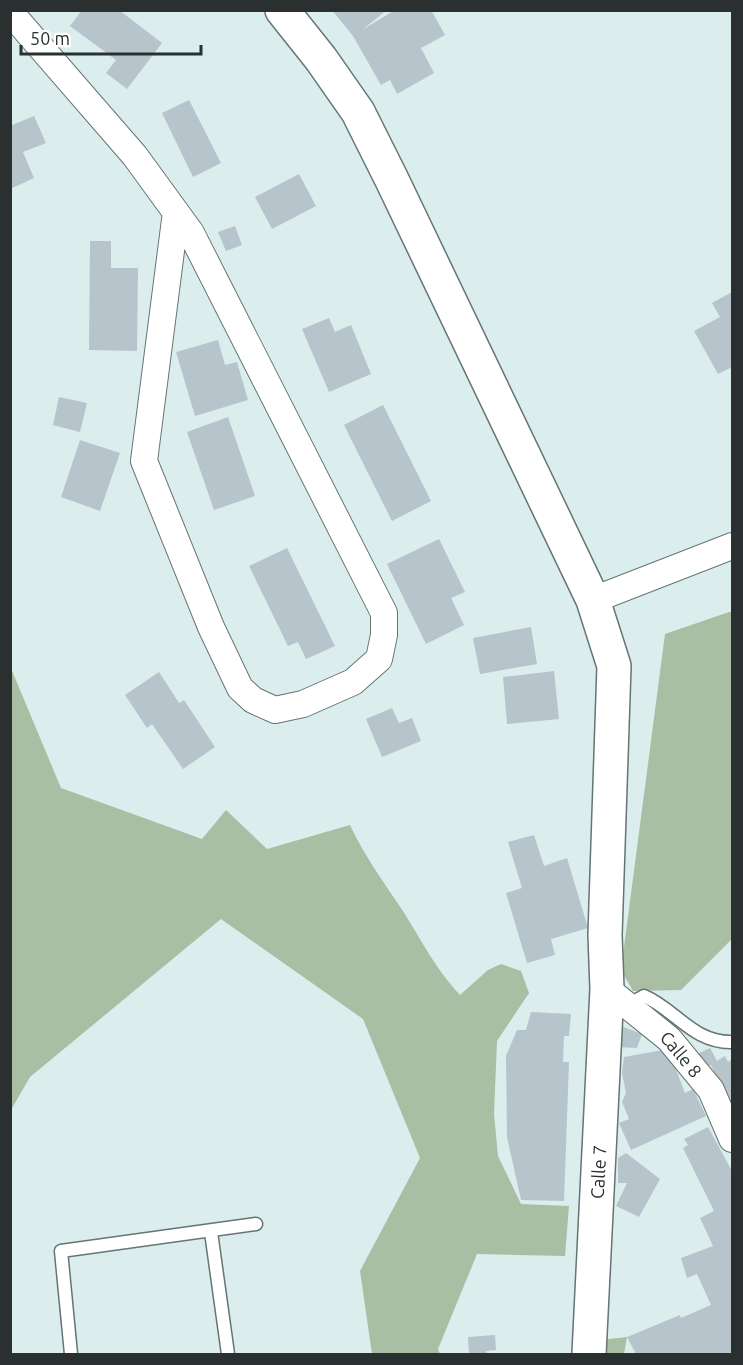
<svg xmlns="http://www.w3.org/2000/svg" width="743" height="1365" font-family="Ubuntu,sans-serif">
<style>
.green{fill:#a9bea3}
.building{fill:#b7c4cb}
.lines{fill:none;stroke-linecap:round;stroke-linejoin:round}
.service-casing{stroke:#657474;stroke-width:15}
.minor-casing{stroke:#657474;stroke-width:28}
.secondary-casing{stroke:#657474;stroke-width:36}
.service{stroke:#fff;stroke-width:12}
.minor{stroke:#fff;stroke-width:26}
.secondary{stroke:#fff;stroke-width:33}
.labels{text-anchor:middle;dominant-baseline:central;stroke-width:5;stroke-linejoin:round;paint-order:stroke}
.street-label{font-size:18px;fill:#2a3030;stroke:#fff}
</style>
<rect width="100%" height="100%" fill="#dceded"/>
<!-- green -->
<path class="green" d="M732 611V939L681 990 633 991 621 970 665 634Z
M10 666 61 788 202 839 226 810 267 849 350 825C364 855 382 880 401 908 421 939 434 967 460 995L488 970 501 964 521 971 529 993 497 1041 494 1114 498 1156 521 1204 569 1206 565 1256 477 1254 438 1349 440 1354H372L360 1271 420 1158 363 1019 221 919 30 1077 11 1110Z
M627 1337 624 1354H600L601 1340Z"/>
<!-- building -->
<path class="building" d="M82 10H119L162 43 127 89 106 73 116 60 70 26Z
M332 10H387L362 30 395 10H431L445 35 421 48 434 73 397 94 390 80 381 85 353 36Z
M189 100 221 163 193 177 162 113Z
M34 116 46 143 23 152 34 178 10 189V126Z
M299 174 316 206 272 229 255 197Z
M235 226 242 245 226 251 218 232Z
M90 241H111V268H138L137 351 89 350Z
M732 292V367L718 374 694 331 720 317 712 303Z
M329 318 335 332 351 325 371 374 329 392 302 329Z
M218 340 225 365 237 362 248 400 195 416 176 352Z
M59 397 87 403 80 432 53 425Z
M383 405 431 501 392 521 344 425Z
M228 417 255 496 214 510 187 432Z
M80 440 120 453 100 511 61 497Z
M439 539 465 592 451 598 464 625 426 644 387 564Z
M287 548 335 646 306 659 298 642 288 646 249 566Z
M531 627 537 664 480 674 473 638Z
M554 671 559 719 507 724 503 677Z
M159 672 179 703 184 700 215 747 183 769 152 724 147 728 125 695Z
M392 708 399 723 412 718 421 741 382 757 366 719Z
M534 835 544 866 567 858 588 928 551 939 555 955 527 963 506 893 522 888 508 842Z
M531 1012 571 1014 569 1036H564L563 1062H569L564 1201 521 1200 507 1137 506 1056 517 1030H526Z
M621 1026 642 1034 637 1048 615 1047Z
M710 1048 717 1061 725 1056 728 1062 732 1059V1108L711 1065 705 1068 697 1054Z
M668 1049 685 1093 693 1089 706 1116 631 1150 619 1123 629 1119 622 1102 626 1093 622 1073 624 1057Z
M708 1127 732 1171V1354H636L627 1337 680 1315 681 1318 711 1305 697 1274 687 1278 681 1258 713 1246 700 1218 714 1211 683 1148 688 1145 684 1139Z
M626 1153 660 1179 639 1217 616 1206 627 1183H618V1158Z
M495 1335 496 1350 486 1351 487 1354H469L468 1337Z"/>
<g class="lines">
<defs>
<path id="service" d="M626 1006 644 996C675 1009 693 1043 732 1042
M211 1232 228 1354
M71 1354 61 1251 256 1224"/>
<g id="minor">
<path d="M10 12 135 156 191 233 384 613V635L379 659 353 682 303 704 275 710 253 700 240 688 211 627 144 461 176 212"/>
<path d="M593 600 732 546"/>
<path id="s1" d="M607 989 669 1039 711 1090 732 1139"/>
</g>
<path id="secondary" d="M282 10 321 59 358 112 392 180 593 600 614 666 605 935 607 989 589 1354"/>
</defs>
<!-- service casing -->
<use href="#service" class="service-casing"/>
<!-- minor casing -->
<use href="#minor" class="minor-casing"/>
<!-- secondary casing -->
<use href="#secondary" class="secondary-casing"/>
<!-- service -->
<use href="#service" class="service"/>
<!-- minor -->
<use href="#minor" class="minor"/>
<!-- secondary -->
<use href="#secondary" class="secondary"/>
</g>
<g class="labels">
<!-- street labels -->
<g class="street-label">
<text stroke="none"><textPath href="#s1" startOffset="99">Calle 8</textPath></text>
<text transform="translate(598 1172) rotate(-87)">Calle 7</text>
</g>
</g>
<!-- border -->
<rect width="743" height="1365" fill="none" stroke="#2a3030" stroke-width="24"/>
<!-- scale -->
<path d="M21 45v9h180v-9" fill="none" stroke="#2a3030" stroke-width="3"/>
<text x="30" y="45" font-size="18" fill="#2a3030" stroke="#ffffff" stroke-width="4.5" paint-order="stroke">50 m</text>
</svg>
